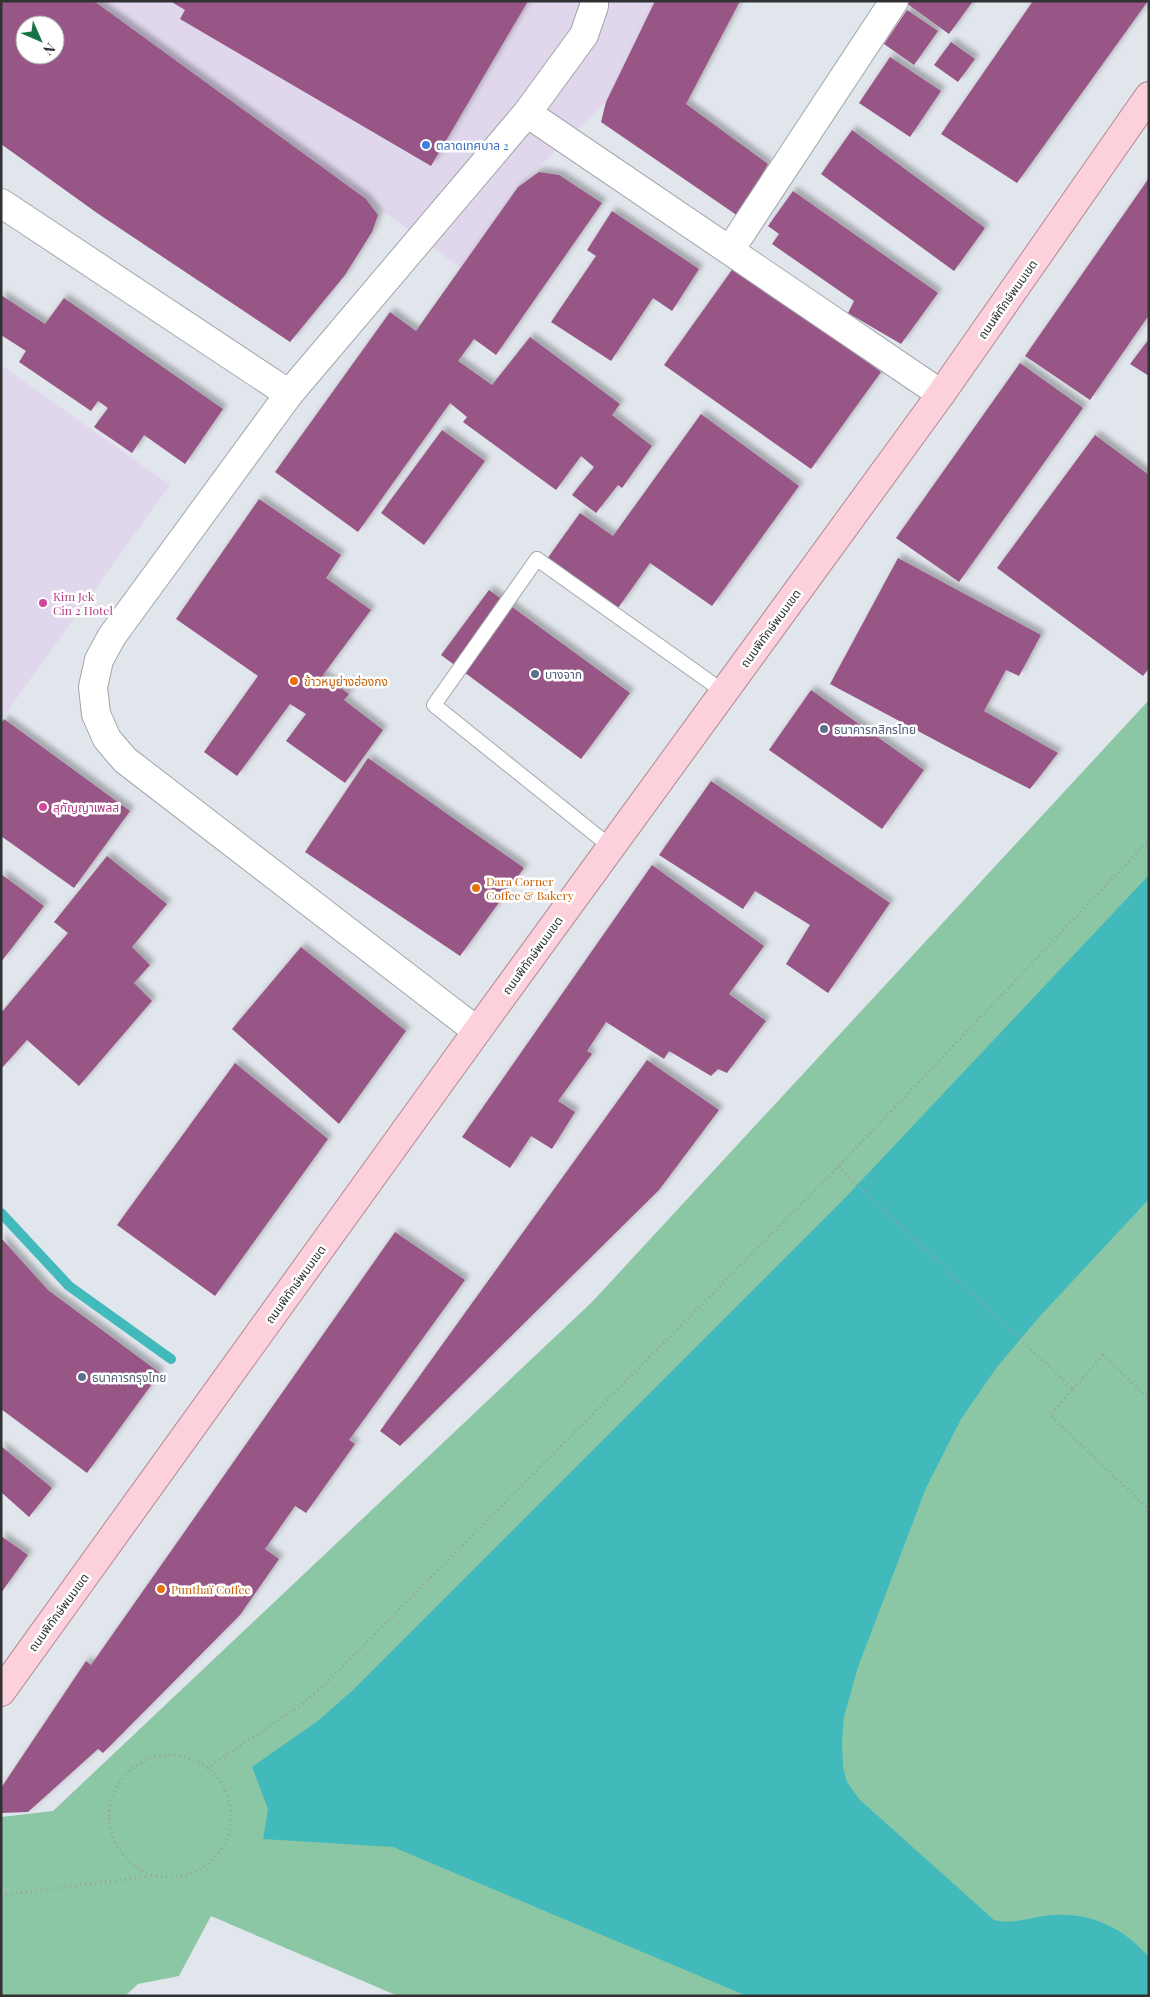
<svg xmlns="http://www.w3.org/2000/svg" width="1150" height="1997" font-family="'Playfair Display','Noto Sans Thai',serif">
<style>
.commercial{fill:#e0d7ec}
.green{fill:#8bc7a5}
.water{fill:#42babc}
.lines{fill:none;stroke-linecap:round;stroke-linejoin:round}
.stream{stroke:#42babc;stroke-width:10}
.building{fill:#975785;fill-rule:evenodd;filter:url(#shadow)}
.service-casing{stroke:#a2a6ab;stroke-width:16}
.minor-casing{stroke:#a2a6ab;stroke-width:30}
.primary-casing{stroke:#b48692;stroke-width:30}
.path{stroke:#9a9ea2;stroke-width:3;stroke-dasharray:1 4;stroke-linecap:butt}
.service{stroke:#fff;stroke-width:14}
.minor{stroke:#fff;stroke-width:28}
.primary{stroke:#fdd1dc;stroke-width:28}
.shop-dot{fill:#3f7fe0;stroke:#fff;stroke-width:2}
.hotel-dot{fill:#d1479c;stroke:#fff;stroke-width:2}
.service-dot{fill:#5c6f8a;stroke:#fff;stroke-width:2}
.food-dot{fill:#e8710a;stroke:#fff;stroke-width:2}
.labels{text-anchor:middle;dominant-baseline:central;stroke-width:5;stroke-linejoin:round;paint-order:stroke}
.shop-label{font-size:12px;fill:#366cbe;stroke:#fff;text-anchor:start}
.street-label{font-size:12px;fill:#2f3133;stroke:#fff}
.hotel-label{font-size:12px;fill:#b23c85;stroke:#fff;text-anchor:start}
.service-label{font-size:12px;fill:#4e5e75;stroke:#fff;text-anchor:start}
.food-label{font-size:12px;fill:#c56008;stroke:#fff;text-anchor:start}
</style>
<defs>
<filter id="shadow"><feDropShadow dx="4.5" dy="-4.5" stdDeviation="2.5" flood-color="#0004"/></filter>
</defs>
<rect width="100%" height="100%" fill="#e1e6ec"/>
<!-- commercial -->
<path class="commercial" d="M94 1H655L606 102 518 187 461 268Z
M1 365 170 485 1 720Z"/>
<!-- green -->
<path class="green" d="M1149 700V1996H398L211 1916 179 1976 138 1984 125 1996H1V1817L53 1811 592 1302Z"/>
<!-- water -->
<path class="water" d="M1149 875V1199L1041 1315 997 1367 961 1419 926 1488 858 1667 844 1717 842 1743 843 1767 847 1782 859 1799 994 1920C1012 1924 1026 1919 1044 1916 1085 1910 1121 1925 1148 1956L1149 1996H747L393 1847 263 1839 268 1809 252 1767 319 1720 354 1689 843 1200Z"/>
<g class="lines">
<!-- stream -->
<path class="stream" d="M1 1213 69 1286 171 1359"/>
</g>
<!-- building -->
<path class="building" d="M1 1H94L366 199 378 215 372 232 345 275 290 342 97 213 1 144ZM25 25H55V55H25Z
M170 1H528L431 166 180 19 185 10Z
M655 1H740L686 104 768 164 738 216 601 122 606 102Z
M908 1H973L949 34 906 3Z
M1033 1H1148L1017 183 941 134Z
M907 10 938 31 914 65 884 44Z
M951 42 975 59 958 82 934 65Z
M890 57 941 91 910 137 859 103Z
M852 130 985 228 954 271 821 174Z
M539 172 559 175 602 203 496 355 474 339 458 361 492 385 530 337 620 404 612 415 652 446 622 488 618 485 596 513 572 495 594 467 581 456 556 490 463 422 467 417 450 403 358 532 275 472 390 312 416 331 518 187Z
M1149 178V315L1090 400 1025 356Z
M793 191 938 293 901 344 848 313 854 301 772 244 779 234 768 226Z
M612 211 699 269 672 311 653 298 611 361 551 322 596 256 587 250Z
M734 267 881 372 811 469 664 365Z
M1 295 45 324 64 298 223 409 185 464 144 435 132 453 94 427 108 408 98 401 91 411 19 362 26 351 1 335Z
M1149 339V376L1130 364Z
M1020 363 1083 408 959 582 896 538Z
M701 414 799 486 712 606 650 563 618 608 547 559 580 513 613 536Z
M442 430 485 461 424 545 381 513Z
M1095 435 1149 475V668L1143 676 997 568Z
M259 499 341 555 326 578 371 610 323 675 349 694 344 700 383 730 345 783 286 741 306 714 290 704 237 776 204 752 258 676 176 619Z
M898 558 1041 635 1019 676 1006 670 984 711 1058 753 1030 789 961 754 830 684Z
M489 590 630 693 581 759 441 655Z
M811 690 924 770 882 829 769 750Z
M4 719 130 811 74 888 1 836V724Z
M368 758 524 868 460 956 305 852Z
M711 781 890 903 828 993 786 964 810 925 755 891 743 909 659 855Z
M107 856 167 904 132 947 150 965 134 983 152 1001 79 1086 27 1040 1 1069V1013L68 933 54 922Z
M652 865 764 946 729 994 766 1021 727 1073 718 1069 711 1076 669 1051 664 1059 606 1022 587 1051 592 1054 558 1101 575 1112 552 1149 531 1136 510 1168 462 1137Z
M1 874 44 906 1 962Z
M301 947 406 1031 339 1124 232 1029Z
M647 1060 719 1110 659 1190 400 1446 380 1431Z
M235 1063 328 1139 215 1296 117 1225Z
M395 1232 465 1280 349 1440 355 1444 306 1513 295 1506 265 1549 279 1559 240 1615 103 1753 98 1749 28 1812 1 1813V1788L86 1661 91 1665Z
M1 1238 48 1290 160 1373 87 1473 1 1409Z
M1 1446 52 1488 29 1517 1 1492Z
M1 1536 28 1555 1 1593Z"/>
<g class="lines">
<defs>
<path id="service" d="M611 847 434 705 537 559 724 692"/>
<path id="minor" d="M527 113 941 394
M1 203 289 394
M730 250 894 1
M477 1031 125 760 107 739 96 714 93 687 99 660 112 636 289 394 527 113 584 35 594 6V1"/>
<path id="primary" d="M1 1692 477 1031 941 394 1149 96"/>
</defs>
<!-- service casing -->
<use href="#service" class="service-casing"/>
<!-- minor casing -->
<use href="#minor" class="minor-casing"/>
<!-- primary casing -->
<use href="#primary" class="primary-casing"/>
<!-- path -->
<path class="path" d="M838 1167 1073 1389 1050 1415 1149 1510
M1073 1389 1103 1355 1149 1399
M109 1816a61 61 0 1 1 122 0a61 61 0 1 1-122 0Z
M207 1768 300 1706 323 1686 838 1167 1149 840
M1 1895 152 1876"/>
<!-- service -->
<use href="#service" class="service"/>
<!-- minor -->
<use href="#minor" class="minor"/>
<!-- primary -->
<use href="#primary" class="primary"/>
</g>
<!-- markers -->
<circle class="shop-dot" cx="426" cy="145" r="5"/>
<g class="hotel-dot">
<circle cx="43" cy="603" r="5"/>
<circle cx="43" cy="807" r="5"/>
</g>
<g class="service-dot">
<circle cx="535" cy="674" r="5"/>
<circle cx="824" cy="729" r="5"/>
<circle cx="82" cy="1377" r="5"/>
</g>
<g class="food-dot">
<circle cx="294" cy="681" r="5"/>
<circle cx="476" cy="888" r="5"/>
<circle cx="161" cy="1589" r="5"/>
</g>
<g class="labels">
<!-- shop labels -->
<g class="shop-label">
<text x="436" y="145">ตลาดเทศบาล 2</text>
</g>
<!-- street labels -->
<g class="street-label">
<text transform="translate(1007 299) rotate(-55)">ถนนพิทักษ์พนมเขต</text>
<text transform="translate(770 628) rotate(-54)">ถนนพิทักษ์พนมเขต</text>
<text transform="translate(532 955) rotate(-54)">ถนนพิทักษ์พนมเขต</text>
<text transform="translate(295 1284) rotate(-54)">ถนนพิทักษ์พนมเขต</text>
<text transform="translate(58 1612) rotate(-54)">ถนนพิทักษ์พนมเขต</text>
</g>
<!-- hotel labels -->
<g class="hotel-label">
<text x="53" y="596">Kim Jek<tspan x="53" dy="14">Cin 2 Hotel</tspan></text>
<text x="53" y="807">สุกัญญาเพลส</text>
</g>
<!-- service labels -->
<g class="service-label">
<text x="545" y="674">บางจาก</text>
<text x="834" y="729">ธนาคารกสิกรไทย</text>
<text x="92" y="1377">ธนาคารกรุงไทย</text>
</g>
<!-- food labels -->
<g class="food-label">
<text x="304" y="681">ข้าวหมูย่างฮ่องกง</text>
<text x="486" y="881">Dara Corner<tspan x="486" dy="14">Coffee &amp; Bakery</tspan></text>
<text x="171" y="1589">Punthaï Coffee</text>
</g>
</g>
<!-- border -->
<rect width="1150" height="1997" fill="none" stroke="#2f3133" stroke-width="5"/>
<!-- north arrow -->
<g transform="translate(40 40) rotate(135)"><circle r="24" fill="#ffffff" stroke="#acadad"/>
<path d="M0-4L9 19L0 12L-9 19Z" fill="#197347"/>
<text y="-8" font-size="14" font-weight="bold" text-anchor="middle" fill="#2f3133">N</text>
</g>
</svg>
